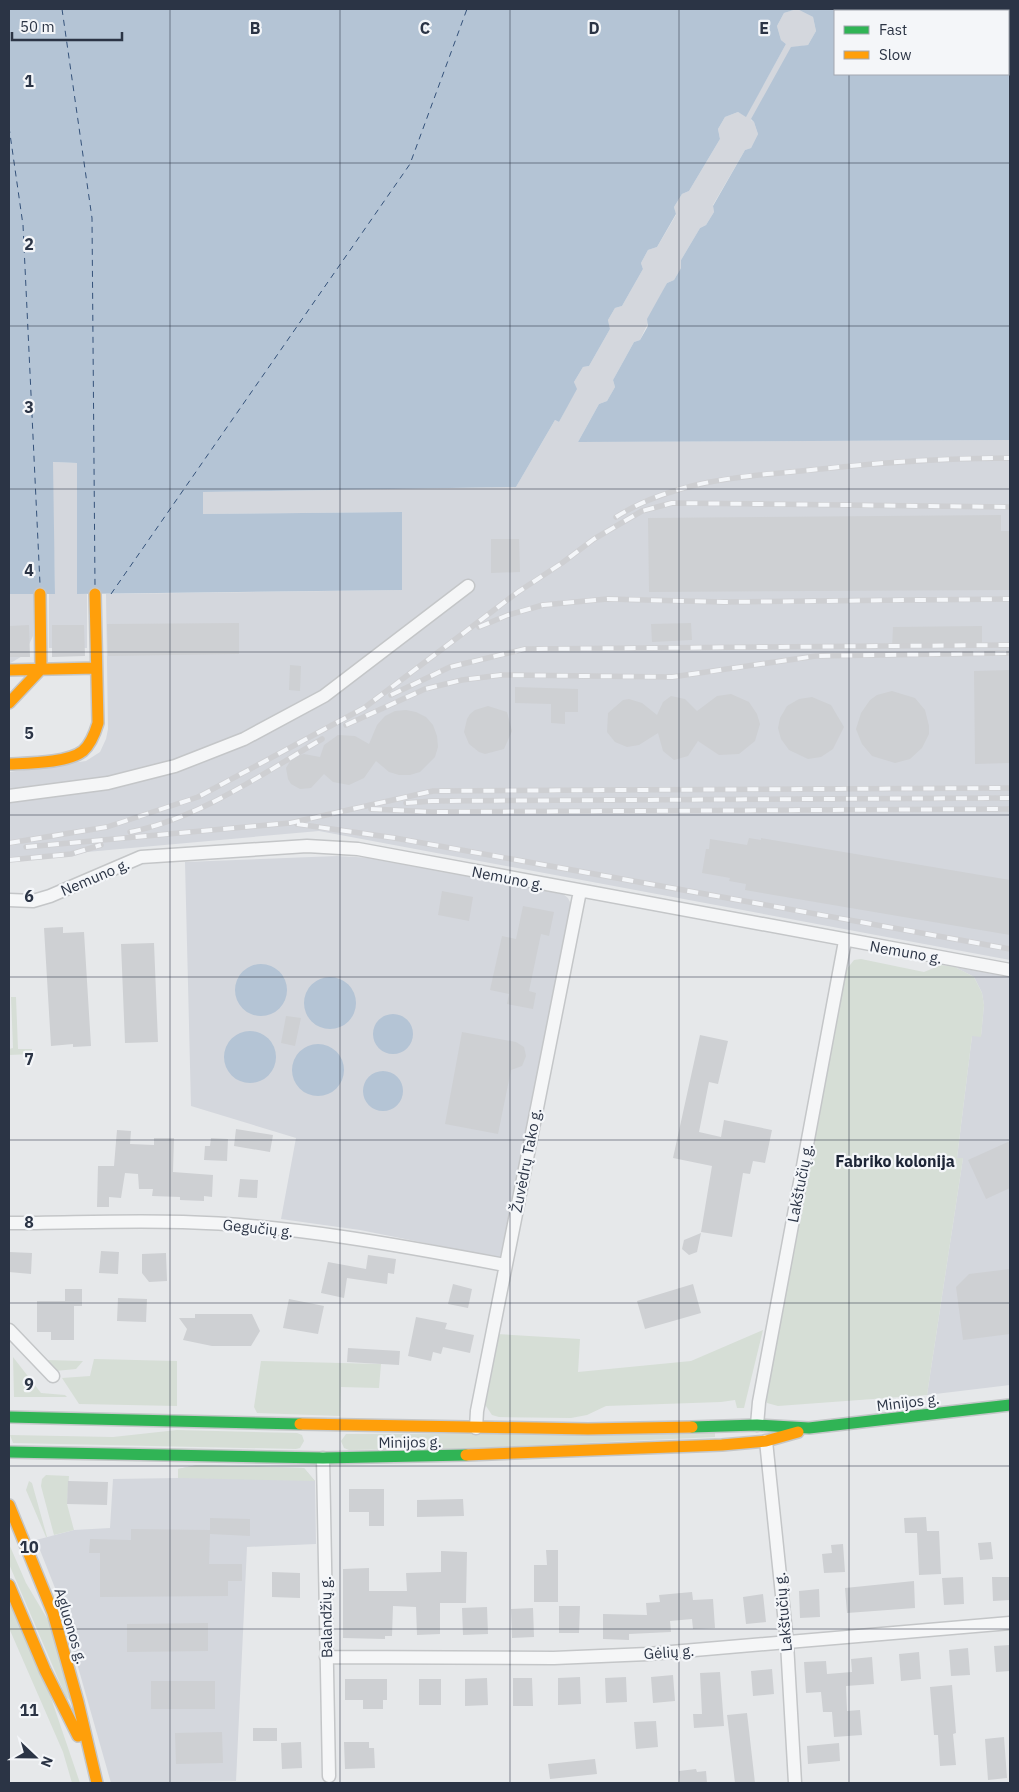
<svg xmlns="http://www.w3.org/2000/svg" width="1019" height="1792" font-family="'IBM Plex Sans',sans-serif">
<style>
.built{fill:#d4d7dd}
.green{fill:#d6ded6}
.water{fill:#b4c4d5;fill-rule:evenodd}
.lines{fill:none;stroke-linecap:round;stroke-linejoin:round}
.ferry{stroke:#34527a;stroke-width:1;stroke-dasharray:6 5;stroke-linecap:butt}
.building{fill:#ced0d3}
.street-casing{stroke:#c4c6c8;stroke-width:15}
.fast-casing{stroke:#c4c6c8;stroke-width:14}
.slow-casing{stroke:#c4c6c8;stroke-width:14}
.street{stroke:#f5f6f7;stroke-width:12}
.fast{stroke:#30b455;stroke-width:11}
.slow{stroke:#ff9f0a;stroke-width:11}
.rail-casing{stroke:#cecfd2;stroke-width:5.5}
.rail{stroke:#f4f6f9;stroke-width:4;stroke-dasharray:11;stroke-linecap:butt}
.grid{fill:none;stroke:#2b3445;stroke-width:1;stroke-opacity:0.55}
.labels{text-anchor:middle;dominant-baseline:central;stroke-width:4.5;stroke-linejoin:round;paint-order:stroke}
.street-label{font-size:15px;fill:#2b3445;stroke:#f4f6f9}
.neighbourhood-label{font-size:16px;font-weight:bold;fill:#1d2536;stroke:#f4f6f9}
.grid-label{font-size:16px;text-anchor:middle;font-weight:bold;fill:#2b3445;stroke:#f4f6f9;stroke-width:4.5;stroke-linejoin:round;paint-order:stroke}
</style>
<rect width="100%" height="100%" fill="#e6e8ea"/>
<!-- built -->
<path class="built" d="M797 9 813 17 816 31 808 45 796 47 751 120 754 122 758 134 751 148 745 150 713 205 714 212 706 225 700 228 681 260V268L674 280 667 283 640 340 634 342 613 380 615 387 607 401 599 404 578 442 1010 440V960L319 831 9 859V772L86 761 100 752 106 739 108 729 106 594 402 590V512L203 514V492L516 487 555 420 559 422 576 389 574 382 583 367 589 366 610 329 608 320 615 308 622 306 643 269 641 263 648 250 657 247 676 215 674 207 682 194 689 191 720 139 718 129 725 117 738 112 746 116 786 44 781 40 777 26 784 13Z
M52 462 77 463V594H87V648H49V594H55Z
M9 594H33V636L24 655 9 664Z
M337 856 374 858 562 893 568 898 571 904 500 1258 360 1230 281 1219 296 1138 191 1106 185 862Z
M955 967 1010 977V1385L927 1395 963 1158H957L972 1036H981L984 1005 982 993 974 977Z
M197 1465 304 1468 315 1481 316 1544 247 1547 236 1781 111 1783 57 1593 36 1540 74 1530 110 1528 113 1479 178 1478V1469Z"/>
<!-- green -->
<path class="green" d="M861 959 924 972 941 965 955 967 974 977 982 993 984 1005 981 1037 972 1036 957 1158H963L927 1395 778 1406 767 1403 765 1394 846 970 854 960Z
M11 997H16L18 1049H32V1054L9 1055V1049L13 1048Z
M763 1330 744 1408H737L735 1400 721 1402 606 1406 587 1415 571 1418 499 1417 492 1415 484 1403 497 1334 580 1339 578 1372 691 1361Z
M13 1357 41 1393 65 1395 67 1397H14Z
M94 1359 177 1361V1406L79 1404 62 1378 90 1376Z
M46 1360 83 1361 76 1369 55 1371Z
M261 1361 381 1364 379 1388 341 1387 340 1416 257 1413 254 1407Z
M177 1430 297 1433 302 1435 304 1441 300 1448 296 1449 13 1443 10 1435 113 1437Z
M715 1433V1437L475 1448 349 1450 344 1448 341 1441 346 1434Z
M197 1465 304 1468 315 1481 178 1478V1469Z
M46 1475 69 1476 67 1504 74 1530 54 1535 41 1486 42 1479Z
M29 1481 32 1483 47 1537H46L26 1490Z
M9 1544 26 1583 51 1625 74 1704 66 1697 9 1564Z
M9 1601 49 1692 80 1783H72L63 1752 9 1628Z"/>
<!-- water -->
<path class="water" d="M9 9H1010V440L578 442 599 404 607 401 615 387 613 380 634 342 640 340 648 326 647 319 667 283 674 280 681 268V260L700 228 706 225 714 212 713 206 745 150 751 148 758 134 754 122 751 119 791 47 808 45 816 31 813 17 797 9 784 13 777 26 781 40 786 44 746 117 738 112 725 117 718 129 720 139 689 191 682 194 674 207 676 214 657 247 648 250 641 263 643 269 622 306 615 308 608 320 610 329 589 366 583 367 574 382 577 389 559 422 555 420 516 487 203 492V514L402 512V590L77 594V463L53 462 55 594H9ZM835 11H1008V74H835Z
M235 990a26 26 0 1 1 52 0a26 26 0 1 1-52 0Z
M304 1003a26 26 0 1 1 52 0a26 26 0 1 1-52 0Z
M373 1034a20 20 0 1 1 40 0a20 20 0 1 1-40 0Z
M224 1057a26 26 0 1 1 52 0a26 26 0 1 1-52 0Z
M292 1070a26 26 0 1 1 52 0a26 26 0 1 1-52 0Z
M363 1091a20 20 0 1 1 40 0a20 20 0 1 1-40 0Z"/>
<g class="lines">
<!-- ferry -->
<path class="ferry" d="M62 9 92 218 95 586
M9 127 23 225 40 584
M111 594 410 164 467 9"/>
</g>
<!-- building -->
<path class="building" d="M1001 515V531H1010V590L649 592 648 518Z
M491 539H519L520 572 491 573Z
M239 623V654L108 656 107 624Z
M691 623 692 640 652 642 651 624Z
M29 625 30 657H9V626Z
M52 625H84L85 656 52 657Z
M982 626V648H892L893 627Z
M290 665 301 666 300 691 289 690Z
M1010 670V763L975 764 974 671Z
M515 687 578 689V712H565V724L551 723V704L515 703Z
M892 691 915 698 925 710 929 726V734L922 748 910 759 895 763 872 756 862 744 856 729 861 713 870 700 877 695Z
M731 694 749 702 757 714 760 724 755 741 739 754 719 755 698 741 688 756 674 760 663 751 658 733 639 745 627 747 615 742 607 732 608 713 623 700 629 699 642 703 657 715 663 702 671 696 685 699 697 711 717 696Z
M812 697 831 705 844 727 833 749 821 757 808 759 789 750 781 739 778 728 780 718 787 706 799 699Z
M488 706 507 712 512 731 504 749 485 754 479 752 469 744 464 732 467 719 470 714 475 710Z
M406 710 416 712 426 717 433 725 437 736 438 747 435 757 420 772 410 775H399L389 772 376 761 364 778 349 785 333 782 324 774 311 788 300 789 291 784 288 779 286 768 292 758 304 754 320 757 324 745 338 735 355 736 369 744 377 725 385 716 395 711Z
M749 838 761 840V838L1010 880V935L745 890 746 884 729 881 730 878 702 873 706 849H709L710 839 747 845Z
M442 891 473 897 469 921 438 915Z
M523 906 554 912 549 936 541 934 529 991 536 993 533 1009 507 1004 509 994 490 990 502 936 516 939Z
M63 927V933L84 932 91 1046 73 1047V1044L51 1046 44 928Z
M154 943 158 1042 125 1043 121 944Z
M286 1016 301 1018 295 1046 281 1043Z
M462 1032 516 1042 524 1047 526 1056 522 1066 511 1070 498 1134 445 1124Z
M700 1035 728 1041 718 1084 709 1082 699 1132 721 1137 724 1120 772 1130 765 1163 753 1161 750 1174 743 1173 732 1237 701 1232 712 1166 673 1158Z
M236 1129 273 1135 270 1152 234 1146Z
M117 1130 131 1131 130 1144 154 1145V1138H174L173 1172 213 1175 212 1197 204 1196V1201L180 1200V1197L152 1196 153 1189H139L138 1174 125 1173 121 1198 109 1197V1207H97L98 1166H114Z
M211 1138 228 1139 227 1161 204 1160 205 1146H210Z
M1010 1141V1188L986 1199 968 1160Z
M240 1179 258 1180 257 1198 238 1197Z
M701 1233 697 1252 689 1255 682 1249 684 1240Z
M101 1251 119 1252 118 1274 99 1273Z
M9 1252 32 1253 31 1274 9 1272Z
M166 1253 167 1281 149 1282 142 1273V1254Z
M368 1255 396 1259 394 1274 388 1273 387 1284 347 1278 344 1298 321 1293 328 1262 366 1269Z
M1010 1269V1334L963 1340 956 1287 969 1274Z
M453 1284 472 1289 468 1308 448 1304Z
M693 1284 701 1313 645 1329 637 1301Z
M65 1289H82V1306H74V1340H51V1332H37V1301H65Z
M118 1298 147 1299 146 1322 117 1321Z
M289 1299 324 1306 318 1334 283 1328Z
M195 1314H252L260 1331 251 1346H212L183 1340 187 1329 179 1318H195Z
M416 1317 447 1323 445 1329 474 1335 470 1353 443 1347 441 1354 433 1352 431 1361 408 1356Z
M348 1348 400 1351 399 1365 347 1362Z
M68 1481 108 1482 107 1505 67 1504Z
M349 1489H384V1526H369V1512H349Z
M463 1499 464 1516 417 1517V1500Z
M926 1517 927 1531H939L941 1574 919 1575 917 1533H905L904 1518Z
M210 1518 250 1519V1536L210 1534 209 1564H242V1581H228V1596L100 1597V1553H89L90 1539 131 1540V1529L210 1530Z
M991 1542 993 1559 980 1560 978 1543Z
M843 1544 845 1572 824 1573 822 1554 832 1553 831 1545Z
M546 1550H558V1602H534V1565H547Z
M441 1551 467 1552 466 1603H440V1634L417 1635 416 1607 393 1606 392 1636H385V1639L343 1638V1569L369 1568V1591H407L406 1573 441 1572Z
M272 1572 300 1573V1598L272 1597Z
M963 1577 964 1604 944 1605 942 1578Z
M992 1577H1010V1600L993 1601Z
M914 1581 915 1608 847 1613 845 1588Z
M819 1589 820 1617 800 1618 799 1591Z
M692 1592 693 1600 713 1599 715 1628 693 1629 692 1619 670 1621 671 1632 629 1634V1640L603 1639V1614L647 1615 646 1603 660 1602 659 1595Z
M763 1594 766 1622 746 1624 743 1597Z
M559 1606H580L579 1633H559Z
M487 1607 488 1634 463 1635 462 1608Z
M533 1608 534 1637 512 1638 511 1609Z
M208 1623V1651L127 1652V1624Z
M1010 1645V1671L996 1672 994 1646Z
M968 1648 970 1675 951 1676 949 1650Z
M919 1652 921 1679 901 1681 899 1654Z
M872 1657 874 1684 846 1686 847 1711 860 1710 862 1735 834 1737 832 1712H823L821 1692 806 1693 804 1662 826 1661 827 1674 852 1672 851 1659Z
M772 1669 774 1694 753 1696 751 1671Z
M720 1672 724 1726 694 1728 693 1714H702L700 1673Z
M673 1675 675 1701 653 1703 651 1677Z
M580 1677 581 1704 558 1705V1678Z
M626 1677 627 1702 606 1703 605 1678Z
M487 1678 488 1705 465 1706V1679Z
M513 1678H532L533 1706H513Z
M345 1679H387V1700H383V1709H363V1700H345Z
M419 1679H441V1705H419Z
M151 1681H215V1709H151Z
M952 1685 956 1733 953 1734 956 1765 940 1766 938 1735H934L930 1687Z
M747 1713 755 1783H735L727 1715Z
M656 1721 658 1747 636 1749 634 1722Z
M253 1728H277V1741H253Z
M222 1732 223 1763 176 1764 175 1733Z
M1004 1737 1007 1778 988 1780 985 1739Z
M301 1742 302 1768 282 1769 281 1743Z
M344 1742H369V1748H374L375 1768 345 1769Z
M839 1743 840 1761 808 1764 807 1746Z
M595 1759 597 1774 550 1779 548 1764Z
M696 1769 697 1772 706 1771 707 1783H680L679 1771Z"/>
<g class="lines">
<defs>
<path id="street" d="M9 796 108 783 175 766 244 739 324 696 468 586
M9 900 33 901 50 896 141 857 307 846 358 849 1010 970
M9 1223C67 1223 125 1220 183 1222 291 1225 398 1245 505 1265
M9 1330 53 1376
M757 1425 759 1402 845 941
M476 1428 477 1411 580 891
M766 1441 787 1643 795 1783
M323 1458 329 1776
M326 1657 554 1658 648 1654 1010 1623"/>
<path id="fast" d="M9 1417 300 1424
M692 1427 757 1425 809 1428 1010 1405
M9 1452 323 1458 466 1455"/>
<path id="slow" d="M9 670 96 668
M9 703 41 669 40 594
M9 764C28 763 68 763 83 751 91 744 95 733 98 723L95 594
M300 1424 588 1429 692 1427
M466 1455 722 1445 766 1441 798 1432
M9 1505 53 1613 78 1702 97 1783
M9 1585 45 1670 78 1736"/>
</defs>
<!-- street casing -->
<use href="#street" class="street-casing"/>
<!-- fast casing -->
<use href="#fast" class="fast-casing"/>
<!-- slow casing -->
<use href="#slow" class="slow-casing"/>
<!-- street -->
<use href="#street" class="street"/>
<!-- fast -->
<use href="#fast" class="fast"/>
<!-- slow -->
<use href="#slow" class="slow"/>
<defs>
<path id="rail" d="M616 517C678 478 751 476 821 469 884 462 947 458 1010 458
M479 627 508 615 543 605 607 599 724 602 1010 599
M391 695 450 667 525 649 1010 645
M346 725 425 689 462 680 501 675 672 677 816 656 1010 653
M406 803 432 801 1010 798
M371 809 433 812 1010 809
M297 824 395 838 1010 949
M130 832C200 818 262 774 322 739
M9 843 107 827 198 797 364 708 518 592 562 563 594 539 642 511 672 503 1010 507
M26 847 290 823 433 791 1010 788
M9 860 71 854 101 845"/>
</defs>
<!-- rail casing -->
<use href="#rail" class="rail-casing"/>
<!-- rail -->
<use href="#rail" class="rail"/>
</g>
<!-- grid -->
<path class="grid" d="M170 9V1783M340 9V1783M510 9V1783M679 9V1783M849 9V11M849 74V1783M9 163H1010M9 326H1010M9 489H1010M9 652H1010M9 815H1010M9 977H1010M9 1140H1010M9 1303H1010M9 1466H1010M9 1629H1010"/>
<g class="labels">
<!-- street labels -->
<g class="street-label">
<text transform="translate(95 877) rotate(-23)">Nemuno g.</text>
<text transform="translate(508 878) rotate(11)">Nemuno g.</text>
<text transform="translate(906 952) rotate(10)">Nemuno g.</text>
<text transform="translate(526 1160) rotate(-79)">Žuvėdrų Tako g.</text>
<text transform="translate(800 1183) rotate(-79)">Lakštučių g.</text>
<text transform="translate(258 1228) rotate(6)">Gegučių g.</text>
<text transform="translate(908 1402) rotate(-7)">Minijos g.</text>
<text transform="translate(410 1442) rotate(-1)">Minijos g.</text>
<text transform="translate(783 1612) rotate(-95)">Lakštučių g.</text>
<text transform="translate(326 1617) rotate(-91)">Balandžių g.</text>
<text transform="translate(71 1626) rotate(73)">Agluonos g.</text>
<text transform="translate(669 1652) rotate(-4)">Gėlių g.</text>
</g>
<!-- neighbourhood labels -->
<g class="neighbourhood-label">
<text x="895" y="1161">Fabriko kolonija</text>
</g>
</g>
<g class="grid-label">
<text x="255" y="34">B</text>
<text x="425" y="34">C</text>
<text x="594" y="34">D</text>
<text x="764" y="34">E</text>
<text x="29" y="87">1</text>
<text x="29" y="250">2</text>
<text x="29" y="413">3</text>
<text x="29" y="576">4</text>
<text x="29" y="739">5</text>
<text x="29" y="902">6</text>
<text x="29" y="1065">7</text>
<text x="29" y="1228">8</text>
<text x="29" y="1390">9</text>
<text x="29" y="1553">10</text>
<text x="29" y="1716">11</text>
</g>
<!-- border -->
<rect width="1019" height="1792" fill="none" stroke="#2b3445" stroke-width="20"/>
<!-- legend -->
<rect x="834" y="10" width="175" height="65" fill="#f4f6f9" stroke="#a4a8b1"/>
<rect x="844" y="26" width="25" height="8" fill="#30b455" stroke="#a4a8b1"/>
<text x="879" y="35" font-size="15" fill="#2b3445">Fast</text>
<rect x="844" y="51" width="25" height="8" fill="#ff9f0a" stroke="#a4a8b1"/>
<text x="879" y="60" font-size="15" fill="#2b3445">Slow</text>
<!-- north arrow -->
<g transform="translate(35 1757) rotate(112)" stroke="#f4f6f9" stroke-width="4" paint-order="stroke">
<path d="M0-4L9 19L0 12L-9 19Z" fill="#2b3445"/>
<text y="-8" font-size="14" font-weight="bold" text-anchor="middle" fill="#2b3445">N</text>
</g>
<!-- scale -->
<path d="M12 32v8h110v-8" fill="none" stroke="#2b3445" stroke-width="2.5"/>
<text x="20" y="32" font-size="15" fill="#2b3445" stroke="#f4f6f9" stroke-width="4" paint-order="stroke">50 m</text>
</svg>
